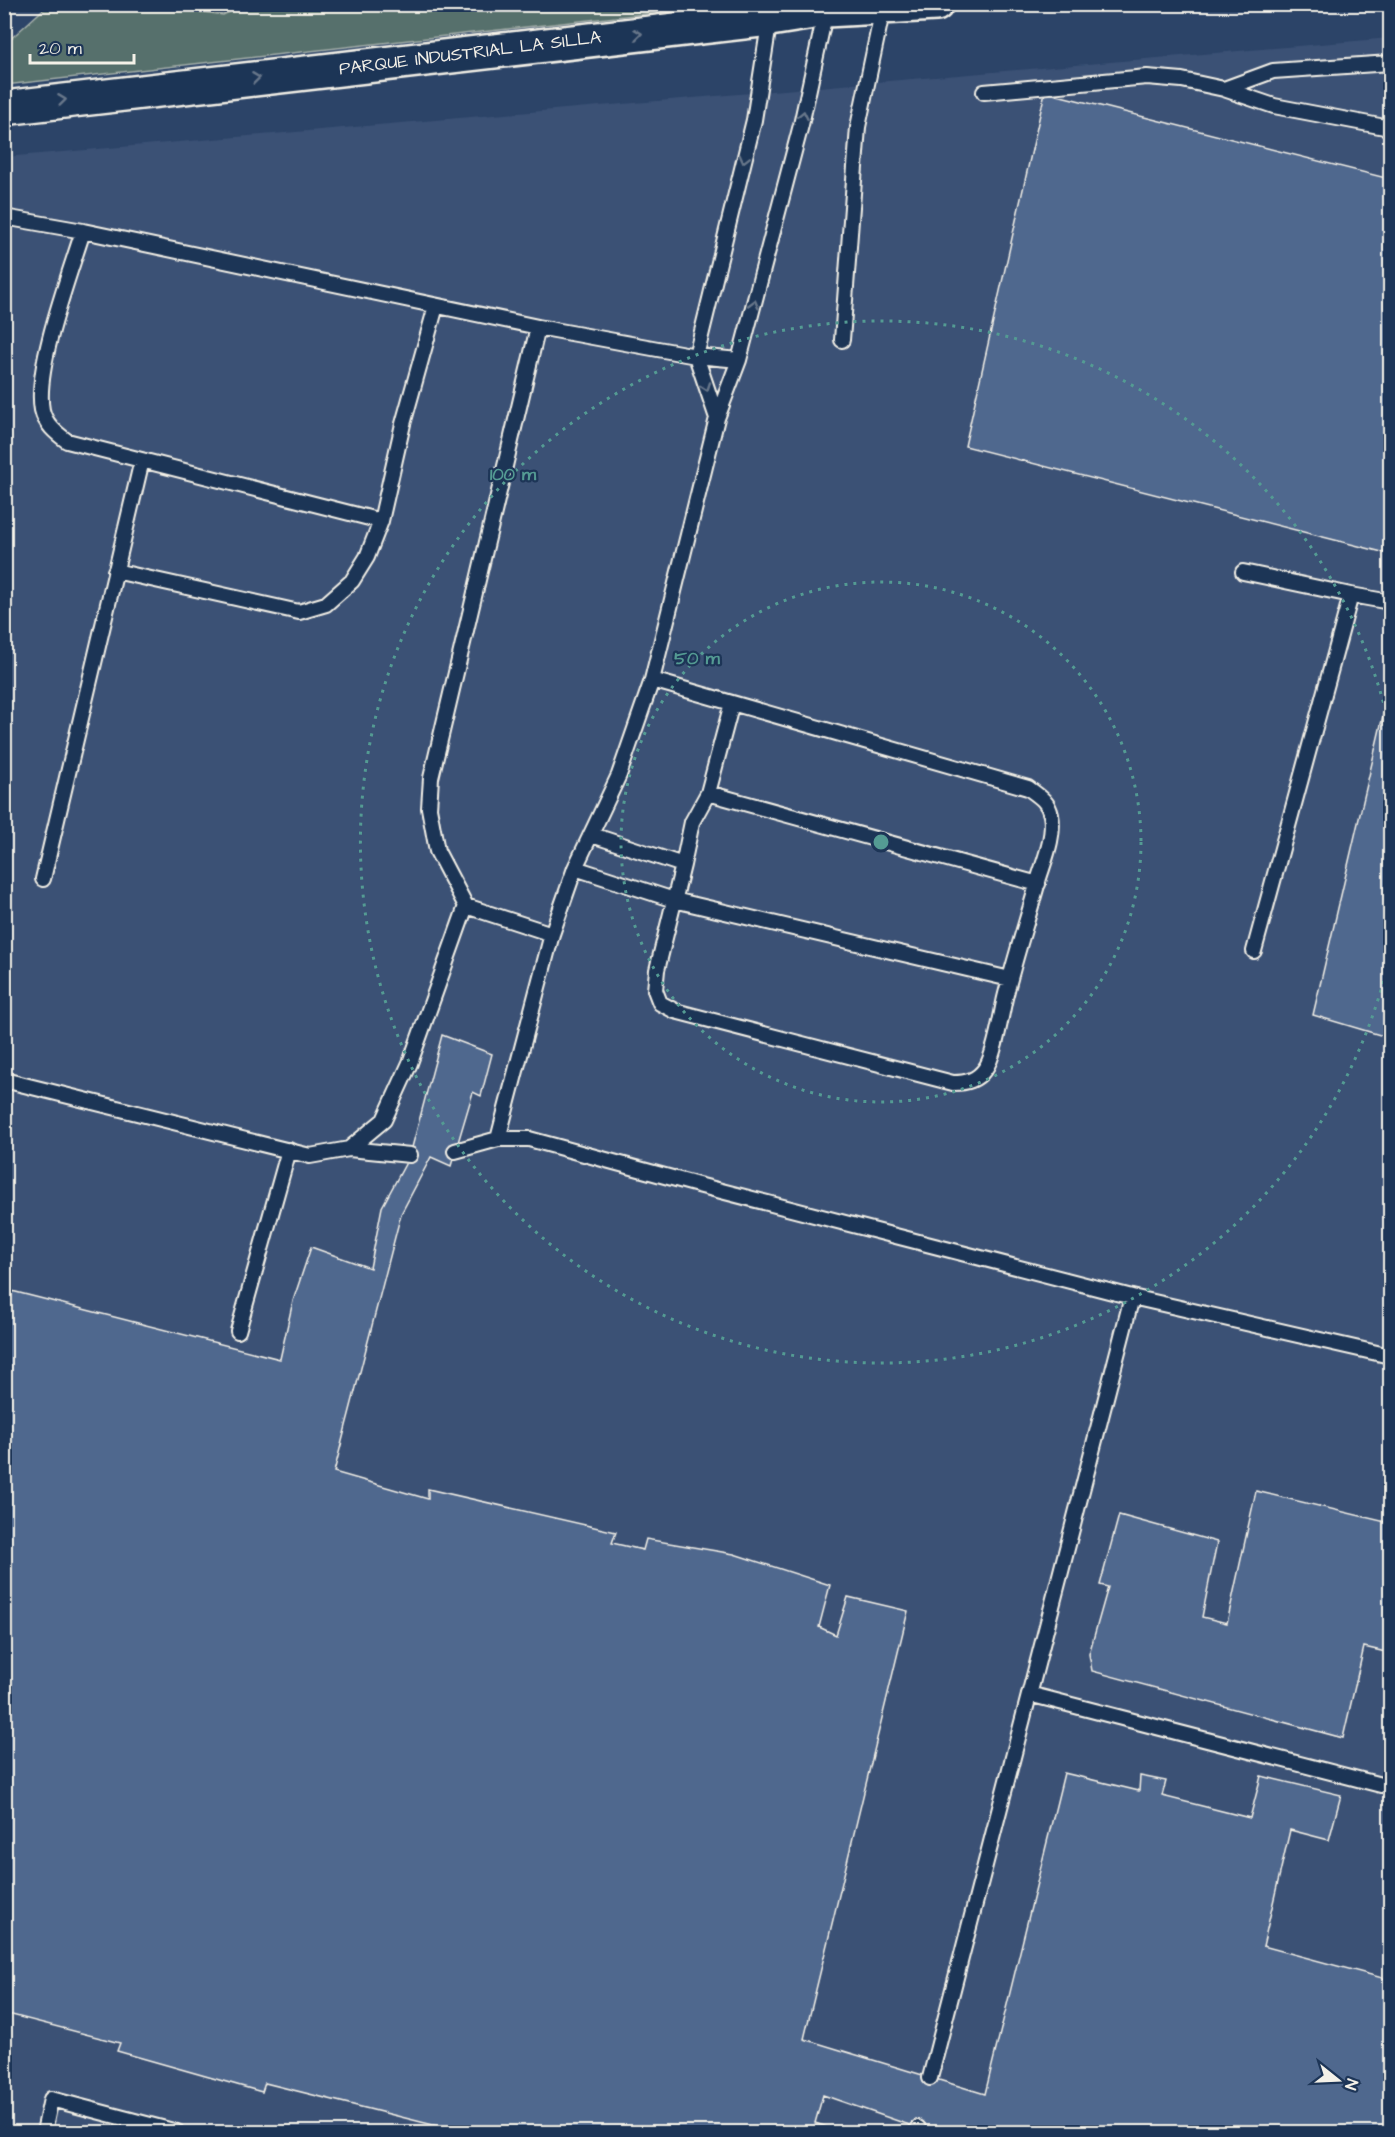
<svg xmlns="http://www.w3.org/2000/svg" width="1395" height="2137" font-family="'Architects Daughter',sans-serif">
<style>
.built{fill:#3b5175}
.green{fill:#57706c;stroke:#a6b0aa;stroke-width:1.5}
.building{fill:#50678e;stroke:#f4f1e8;stroke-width:1.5}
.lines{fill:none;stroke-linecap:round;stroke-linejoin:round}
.lane-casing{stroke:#f4f1e8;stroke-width:18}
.secondary-casing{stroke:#f4f1e8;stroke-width:38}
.lane{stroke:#1d3557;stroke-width:14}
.secondary{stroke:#1d3557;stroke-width:33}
.oneway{stroke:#68778a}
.ring{fill:none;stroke:#549b93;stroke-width:3;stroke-dasharray:3 6}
.labels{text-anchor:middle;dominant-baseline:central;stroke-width:4.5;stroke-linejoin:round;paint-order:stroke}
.street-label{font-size:18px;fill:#f4f1e8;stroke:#1d3557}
.centre{fill:#549b93;stroke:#1d3557;stroke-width:3}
.ring-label{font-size:18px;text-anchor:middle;font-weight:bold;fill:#549b93;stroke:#1d3557;stroke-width:4.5;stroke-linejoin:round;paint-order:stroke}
</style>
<rect width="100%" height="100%" fill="#2c4468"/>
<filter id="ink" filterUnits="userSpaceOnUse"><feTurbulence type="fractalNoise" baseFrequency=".0167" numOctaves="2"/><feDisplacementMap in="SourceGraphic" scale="12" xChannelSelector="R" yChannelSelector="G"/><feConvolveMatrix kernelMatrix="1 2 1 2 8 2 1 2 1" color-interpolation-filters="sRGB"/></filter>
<g filter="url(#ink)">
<!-- built -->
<path class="built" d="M1390 38V2132H5V157Z"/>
<!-- green -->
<path class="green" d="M245 5V4L724 5 5 85V44L48 5H158L223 15Z"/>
<!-- building -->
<path class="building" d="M1045 92 1390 179V554L965 446Z
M1390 686V1038L1313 1015Z
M442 1035 492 1054 481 1096 473 1092 451 1166 431 1157 401 1214 334 1472 428 1499V1489L616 1532 612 1543 643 1550 646 1539 734 1554 830 1585 819 1627 836 1635 848 1597 908 1611 804 2039 985 2094 1064 1773 1139 1791 1140 1776 1166 1781 1162 1796 1250 1818 1261 1776 1341 1795 1329 1840 1290 1830 1263 1946 1390 1980V2132H966L918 2128 823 2095 815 2123 830 2128 829 2132H461L265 2083 262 2092 117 2051 120 2043 4 2013V1289L280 1359 293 1301 311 1247 370 1268 382 1207 410 1155Z
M1256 1491 1390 1523V1653L1364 1647 1343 1738 1092 1671 1089 1654 1108 1587 1100 1585 1119 1515 1217 1542 1202 1617 1227 1623Z"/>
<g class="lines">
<defs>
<path id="lane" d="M1224 89 1273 71 1390 63
M984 92 1147 77 1182 80 1224 89 1274 106 1390 128
M4 217 83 231 538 327
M83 231C70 273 34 369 42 410 45 424 56 433 67 441L381 521
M842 340 858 127 883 8
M739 360 696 356 538 327 431 778 429 808 437 851 466 906 552 934 575 868 619 775 652 680 717 418 739 360 801 125 826 10
M717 418 696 356 754 120 770 18
M115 571 299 612 326 604 352 581 367 557 381 521 403 424 436 306
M1243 572 1351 595
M652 680 1028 788C1039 796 1048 801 1051 815 1055 835 1045 859 1039 878 1028 918 1015 957 1005 998 1001 1015 995 1056 985 1069 977 1080 967 1083 953 1083L675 1011 660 1003 655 990 657 970 683 865 692 822 708 793 1038 884
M708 793 732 703
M592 835 683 865
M575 868 674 900 1010 979
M43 879 142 460
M552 934 498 1139H529L698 1185 1132 1297 1390 1356
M1254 951 1351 595 1390 602
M4 1080 310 1156 349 1149 384 1120 410 1063 466 906
M349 1149 410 1155
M455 1151 498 1139
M238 1331 289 1150
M1029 1694 1381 1785
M930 2078 1132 1297
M44 2132 51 2099 177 2132
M917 2132 918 2128"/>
<path id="secondary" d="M4 108 770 19 826 10 936 4"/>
</defs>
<!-- lane casing -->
<use href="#lane" class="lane-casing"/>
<!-- secondary casing -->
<use href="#secondary" class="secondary-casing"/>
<!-- lane -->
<use href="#lane" class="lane"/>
<!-- secondary -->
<use href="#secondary" class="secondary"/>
</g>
<!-- one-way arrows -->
<defs><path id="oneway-chevron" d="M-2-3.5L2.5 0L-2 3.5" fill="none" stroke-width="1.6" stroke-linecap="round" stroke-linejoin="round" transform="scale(1.5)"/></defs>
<g class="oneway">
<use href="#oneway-chevron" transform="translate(638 34) rotate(-7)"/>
<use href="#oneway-chevron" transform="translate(256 78) rotate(-7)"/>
<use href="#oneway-chevron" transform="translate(62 100) rotate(-7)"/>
<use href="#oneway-chevron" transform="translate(803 115) rotate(-78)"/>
<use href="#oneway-chevron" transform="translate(744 159) rotate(104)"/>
<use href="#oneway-chevron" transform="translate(754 304) rotate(-75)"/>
<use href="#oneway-chevron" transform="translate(706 387) rotate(71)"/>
</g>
</g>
<!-- distance rings -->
<g class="ring">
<circle cx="881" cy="842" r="260"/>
<path d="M1390 955A521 521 0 1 1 1390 729"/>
</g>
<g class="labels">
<!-- street labels -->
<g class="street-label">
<text transform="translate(470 53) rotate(-7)">PARQUE INDUSTRIAL LA SILLA</text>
</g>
</g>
<circle cx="881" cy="842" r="9" class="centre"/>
<g class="ring-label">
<text x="513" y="480">100 m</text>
<text x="697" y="664">50 m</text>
</g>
<!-- margin -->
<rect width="1395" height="2137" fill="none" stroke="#1d3557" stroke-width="24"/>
<rect x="12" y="12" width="1371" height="2113" fill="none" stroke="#f4f1e8" stroke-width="2" filter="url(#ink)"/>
<!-- north arrow -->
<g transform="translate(1338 2080) rotate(108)" stroke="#1d3557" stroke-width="4.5" paint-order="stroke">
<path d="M0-4.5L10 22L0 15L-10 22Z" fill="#f4f1e8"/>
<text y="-9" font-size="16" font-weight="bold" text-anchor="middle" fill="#f4f1e8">N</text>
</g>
<!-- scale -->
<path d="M30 54v9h104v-9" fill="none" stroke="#f4f1e8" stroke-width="3"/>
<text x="39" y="54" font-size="18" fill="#f4f1e8" stroke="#1d3557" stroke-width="4.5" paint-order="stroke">20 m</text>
</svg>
